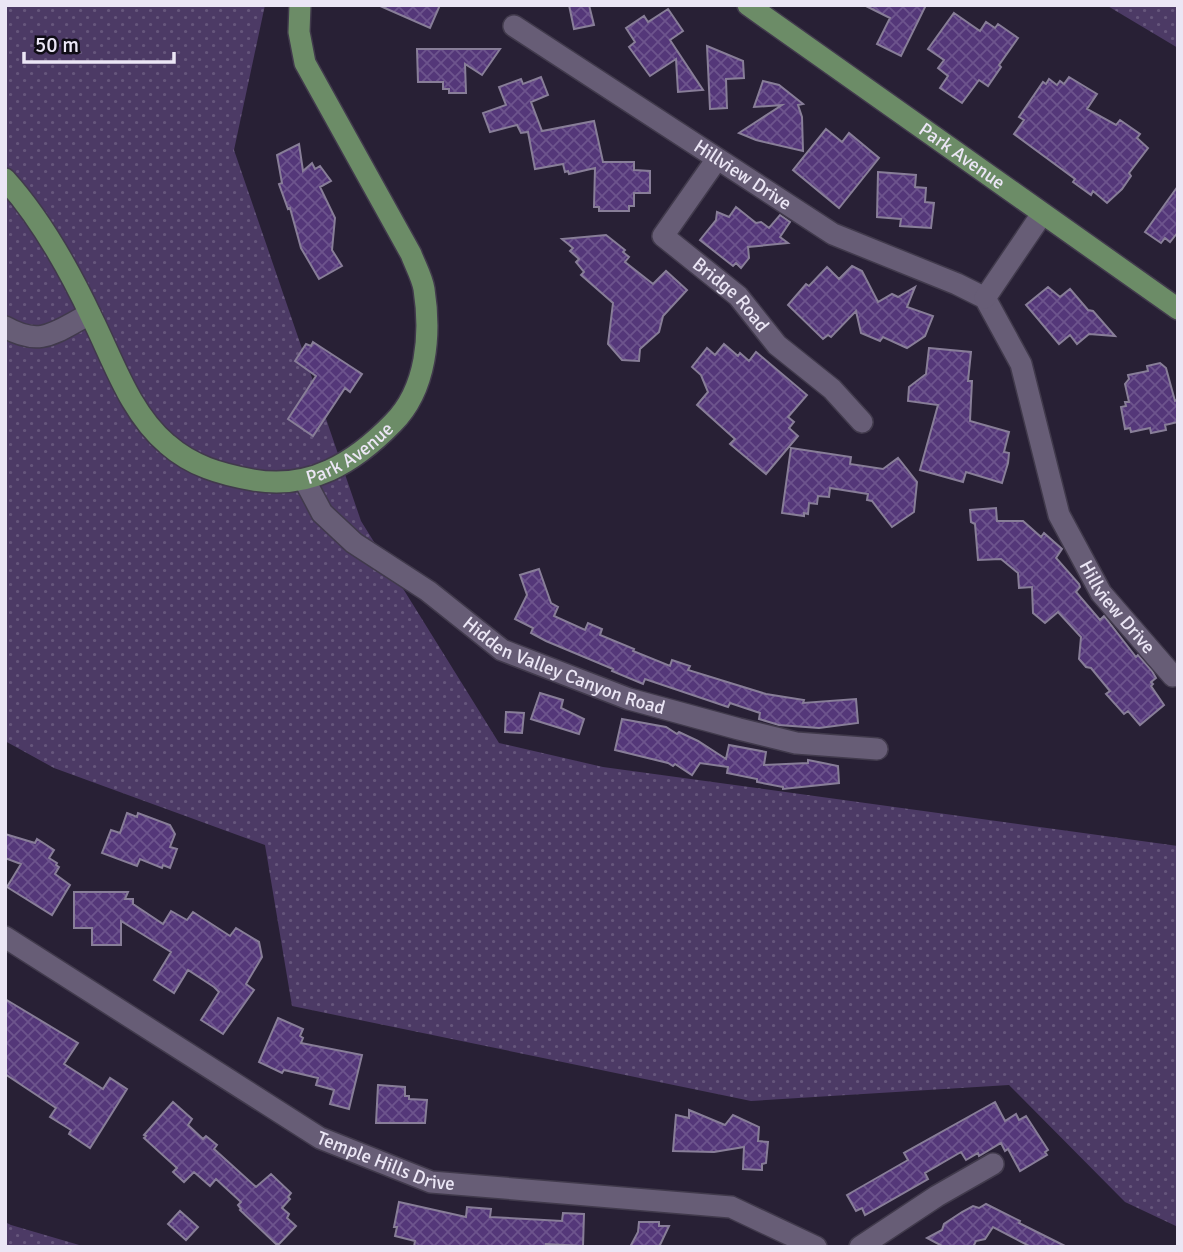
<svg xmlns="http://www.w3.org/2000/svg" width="1183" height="1252" font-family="Signika,sans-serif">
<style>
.grass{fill:url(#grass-dots)}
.building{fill:url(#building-cross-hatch);stroke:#887e98;stroke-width:2}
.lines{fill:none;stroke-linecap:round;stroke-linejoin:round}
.minor-casing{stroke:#413a4c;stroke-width:24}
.major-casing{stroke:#413a4c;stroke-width:24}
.minor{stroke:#675d76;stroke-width:21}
.major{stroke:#6c8c67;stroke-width:21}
.labels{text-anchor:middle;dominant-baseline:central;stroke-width:6;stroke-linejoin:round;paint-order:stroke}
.street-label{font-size:19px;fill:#ebe6f5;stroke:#0f0c15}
</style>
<defs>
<pattern id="grass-dots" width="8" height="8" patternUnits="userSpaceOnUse" patternTransform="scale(1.75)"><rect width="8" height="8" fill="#4c3a65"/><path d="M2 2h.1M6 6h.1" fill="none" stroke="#66567c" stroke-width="1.8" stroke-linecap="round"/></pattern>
<pattern id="building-cross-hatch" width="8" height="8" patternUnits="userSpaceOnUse" patternTransform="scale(1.75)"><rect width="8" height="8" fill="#543779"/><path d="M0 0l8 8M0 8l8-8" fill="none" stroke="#6d548d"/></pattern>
</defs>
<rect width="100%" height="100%" fill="#282035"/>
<!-- grass -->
<path class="grass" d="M5 5H265L234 150 361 521 499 743 603 767 1178 846V1227L1125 1202 1009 1085 751 1101 292 1006 265 845 54 768 5 741Z
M1106 5H1178V48Z
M5 1222 11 1225 86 1247H5Z"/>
<!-- building -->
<path class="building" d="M378 5H440L430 28Z
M569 5H589L594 25 574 29Z
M864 5H926L901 56 877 44 890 18Z
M668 9 683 31 670 40 703 90 678 92 676 59 650 76 629 47 635 42 626 28 644 16 648 22Z
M954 13 980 31 986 22 995 28 998 24 1018 38 999 65 1001 67 988 86 979 80 962 103 940 88 948 76 938 68 944 60 928 49Z
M707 46 743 61 744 78 726 79 727 108 710 109Z
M417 49H500L482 75 465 64 466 93H449V89H443V82H418Z
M541 77 548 95 531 102 542 131 594 121 603 162H634V170L650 171V193H634V206H629V211H599V207H594L595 168 569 174 568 171 565 172 563 164 535 169 528 132 521 133 517 125 490 132 483 113 506 105 499 87 521 79 523 84Z
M1069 77 1097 94 1087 109 1116 125 1120 120 1140 134 1137 138 1148 148 1129 173 1131 176 1122 189 1107 203 1093 191 1091 195 1073 182 1075 179 1014 134 1024 120 1019 117 1043 82 1046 84 1049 79 1057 85 1060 81 1064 84Z
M763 81 779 85 803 104 798 105 802 117 803 151 756 140 739 133 782 105 754 107Z
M826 129 842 142 849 133 879 158 839 208 793 170Z
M299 144 303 171 312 163 315 169 320 166 331 181 320 187 335 218 332 250 342 266 319 279 301 248 290 208 288 209 279 184 282 183 277 155Z
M878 172 916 175 915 187 926 188 925 202 934 203 931 228 900 226 901 219 877 217Z
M1178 186V232L1170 242 1165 238 1161 243 1145 232Z
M736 207 756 223 761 222 769 228 780 215 790 222 780 237 788 243 748 247 749 258 741 268 736 263 733 266 700 240 716 220 717 212 729 217Z
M606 235 625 250 623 252 629 257 625 262 653 284 666 271 687 290 663 316 659 332 640 349 639 361 622 360 608 344 613 303 581 275 584 272 576 262 579 259 570 251 573 248 562 239Z
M852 266 862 271 878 302 892 294 898 297 915 287 907 307 933 316 925 336 907 348 883 337 880 341 861 333 856 311 831 337 828 335 823 339 788 305 806 284 809 286 827 267 839 279Z
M1048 287 1060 297 1070 289 1088 310 1093 311 1115 336 1089 334 1077 344 1070 335 1059 344 1026 305Z
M313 342 362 374 350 392 345 388 313 436 288 419 316 376 295 361 306 344 311 346Z
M724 344 738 356 740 353 749 361 756 352 807 395 788 417 794 422 789 428 798 436 766 474 730 444 735 439 697 405 708 392 701 375 692 367 707 348 715 355Z
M929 348 971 352 968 381H972L970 421 1009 432 1004 452 1009 453 1008 463 1002 483 966 472 963 482 920 470 938 405 908 401 909 387 926 374Z
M1160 363 1166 368 1175 401 1178 399V422L1165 425 1166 430 1151 433 1150 428 1131 432 1130 428 1125 429 1121 407 1126 406 1125 402H1129L1125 384 1129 379 1128 375 1148 371 1147 366Z
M791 448 851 457 850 464 883 469 898 458 917 482 914 512 892 527 872 501 867 500 868 494 830 488 829 497 818 496 817 504 809 503 808 514 804 513V516L782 513Z
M996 508 997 521H1023L1041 537 1044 533 1062 549 1056 558 1079 584 1080 587 1076 592 1100 620 1104 616 1136 657 1138 655 1152 671 1156 678 1151 682 1153 684 1151 686 1164 705 1140 725 1128 711 1124 714 1106 694 1110 691 1091 668 1086 667 1079 659 1081 637 1058 612 1045 623 1033 613 1032 587 1019 588 1018 573 1001 559 978 560 975 524 971 522 970 510Z
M539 569 551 603 558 607 554 616 585 630 588 623 602 629 600 635 634 649 633 651 670 666 672 660 690 666 688 670 766 694 804 700 803 703 856 699 858 723 819 728 779 725 759 719 760 713 730 703 728 707 645 679 643 684 612 671 613 669 546 641 531 633 533 628 515 619 527 595 520 575Z
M540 693 563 700 561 708 584 719 579 734 531 719Z
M506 712 524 713 522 733 505 732Z
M622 719 666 727 677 734 679 732 698 741 726 759 729 745 766 752 764 765 808 763V760L838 766 839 783 783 789V787L757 782V779L727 773 728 767 700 763 692 775 675 764 673 766 668 763 615 750Z
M127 813 137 817 138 813 170 825 175 834 170 847 177 849 170 868 163 865 162 868 140 859 137 866 102 853 111 830 120 833Z
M5 834 35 843 37 839 54 850 49 858 57 863 56 865 59 867 55 874 70 885 52 915 7 887 21 864 5 858Z
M74 892H128L125 899H133V904L163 924 171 911 187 920 193 912 230 936 236 928 259 942 262 957 246 984 254 990 223 1034 201 1020 219 992 214 987 188 970 174 993 154 980 171 952 121 921V945H92V928H74Z
M5 999 78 1043 64 1064 103 1089 110 1078 127 1089 90 1148 69 1134 71 1130 50 1117 56 1108 5 1074Z
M278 1018 303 1029 300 1036 303 1038 301 1043 362 1055 349 1109 330 1104 334 1090 316 1085 318 1078 284 1070 282 1073 259 1062Z
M378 1085 405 1087V1096H409V1099L427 1100 425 1123H376Z
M173 1102 192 1119 188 1125 203 1139 206 1136 217 1145 214 1149 256 1187 271 1174 291 1193 288 1197 290 1199 282 1208 289 1214 287 1218 296 1226 279 1244H276L240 1210 241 1209 238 1205 241 1202 216 1179 210 1186 194 1172 184 1182 173 1172 177 1168 144 1138 146 1136 144 1135Z
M995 1102 1005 1121 1016 1114 1019 1120 1026 1116 1048 1150 1045 1152 1047 1155 1020 1171 1008 1149 1005 1151 1001 1143 979 1156 978 1153 966 1160 961 1152 925 1173 928 1179 865 1215 862 1208 856 1211 847 1195 908 1160 904 1153Z
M689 1110 725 1125 733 1115 759 1127 758 1141 768 1142 766 1163 762 1164V1170L743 1169 744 1147 714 1152 673 1151 676 1115 689 1118Z
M399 1202 466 1217 467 1207 491 1209 490 1217 562 1221 563 1213 584 1214 583 1246 546 1244V1247H414L415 1241 395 1236 397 1227H394Z
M986 1204 1020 1221 1019 1223 1067 1247H1031L993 1227 985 1239 976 1241 973 1247H944L927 1238 942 1230 944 1224 962 1212 973 1206 979 1208Z
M180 1211 198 1227 186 1240 168 1224Z
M639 1222H659V1226H669L659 1247H630L638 1232Z"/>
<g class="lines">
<defs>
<g id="minor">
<path id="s1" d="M514 26 833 234 957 284 985 298 1021 364 1059 515 1101 593 1173 676"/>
<path id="s2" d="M717 159 663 236 738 296 777 345 832 389 862 422"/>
<path d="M985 298 1042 214"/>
<path d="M5 327C42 348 56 331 90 314"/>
<path id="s3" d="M305 481 322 513 354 543 428 591 502 650 629 699 739 729 796 743 877 749"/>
<path id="s4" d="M5 937 320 1138 431 1182 731 1207 816 1247"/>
<path d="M860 1247 937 1196 993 1164"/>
</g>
<g id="major">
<path id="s5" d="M748 5 1178 309"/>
<path id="s6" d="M5 179C42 220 69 269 92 318 113 360 130 413 167 444 192 466 220 474 253 480 310 490 354 463 393 423 427 389 431 334 424 289 422 277 415 265 411 254L305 63 299 32 300 5"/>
</g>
</defs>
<!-- minor casing -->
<use href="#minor" class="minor-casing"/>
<!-- major casing -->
<use href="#major" class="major-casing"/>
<!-- minor -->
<use href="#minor" class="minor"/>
<!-- major -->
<use href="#major" class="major"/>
</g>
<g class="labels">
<!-- street labels -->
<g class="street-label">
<text stroke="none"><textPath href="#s5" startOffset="262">Park Avenue</textPath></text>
<text stroke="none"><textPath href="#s1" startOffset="273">Hillview Drive</textPath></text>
<text stroke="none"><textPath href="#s2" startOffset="184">Bridge Road</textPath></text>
<text stroke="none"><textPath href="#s6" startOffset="511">Park Avenue</textPath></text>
<text stroke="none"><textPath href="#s1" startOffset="886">Hillview Drive</textPath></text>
<text stroke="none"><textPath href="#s3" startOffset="326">Hidden Valley Canyon Road</textPath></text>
<text stroke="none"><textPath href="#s4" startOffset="444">Temple Hills Drive</textPath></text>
</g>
</g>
<!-- border -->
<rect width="1183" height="1252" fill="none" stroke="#ebe6f5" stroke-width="14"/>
<!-- scale -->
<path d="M24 52v10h150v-10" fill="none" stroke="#ebe6f5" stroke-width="3.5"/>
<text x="35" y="52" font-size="21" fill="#ebe6f5" stroke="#0f0c15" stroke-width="5" paint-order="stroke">50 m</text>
</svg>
